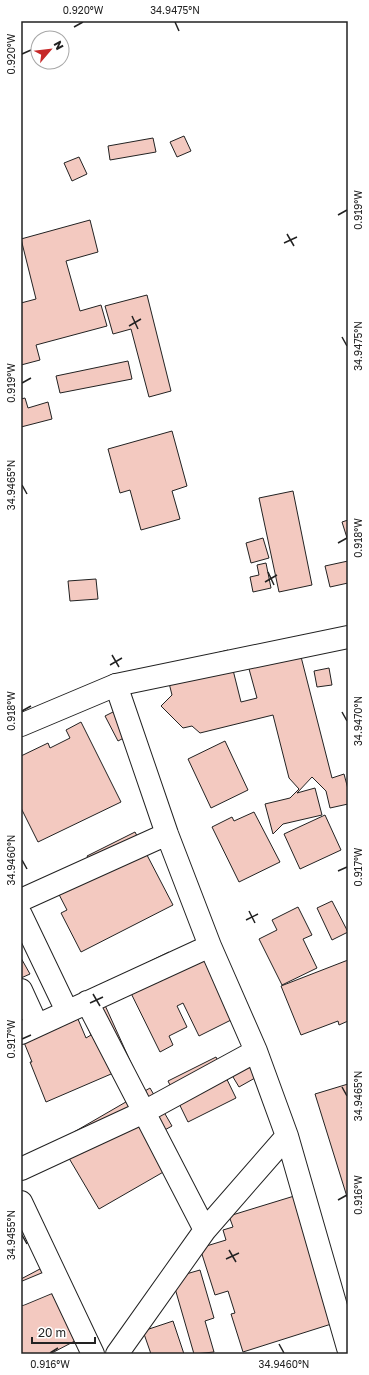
<svg xmlns="http://www.w3.org/2000/svg" width="369" height="1375" font-family="'Golos Text',sans-serif">
<style>
.building{fill:#f3c9c0;stroke:#222}
.lines{fill:none;stroke-linecap:round;stroke-linejoin:round}
.minor-casing{stroke:#222;stroke-width:24}
.major-casing{stroke:#222;stroke-width:24}
.minor{stroke:#fff;stroke-width:22}
.major{stroke:#fff;stroke-width:22}
.ticks{fill:none;stroke:#222;stroke-width:1.5}
.neatline{fill:none;stroke:#222;stroke-width:1.5}
.ticks-label{font-size:10px;text-anchor:middle;fill:#222}
</style>
<rect width="100%" height="100%" fill="#fff"/>
<!-- building -->
<path class="building" d="M184 136 191 151 177 157 170 142Z
M153 138 156 152 110 160 108 146Z
M79 157 87 174 72 181 64 163Z
M90 220 98 252 66 261 80 311 101 305 107 326 36 345 40 360 21 365V303L36 299 21 239Z
M147 295 171 391 149 397 131 329 113 334 105 306Z
M128 361 132 379 60 393 56 376Z
M25 398 28 408 48 402 52 419 21 427V399Z
M172 431 187 486 172 491 180 519 141 530 130 490 120 493 108 449Z
M293 491 312 585 279 592 259 498Z
M348 520V541L342 522Z
M263 538 269 558 251 563 246 543Z
M348 561V583L330 587 325 566Z
M266 563 271 588 253 592 250 577 259 575 257 565Z
M96 579 98 599 70 601 68 581Z
M298 645 332 778 344 774 348 789V804L330 808 326 791 312 777 297 793 315 788 322 815 283 824 273 834 265 804 290 798 299 789 289 778 273 715 200 733 192 726 183 728 161 706 172 695 165 667 228 650 241 702 257 698 246 658Z
M329 668 332 685 317 687 314 671Z
M127 705 139 730 118 741 105 716Z
M81 722 121 802 38 842 21 808V756L48 743 50 748 70 738 66 730Z
M225 741 248 790 211 808 188 759Z
M254 812 280 862 239 882 212 827 232 817 234 821Z
M325 815 341 850 300 869 284 834Z
M135 832 173 905 81 952 61 913 67 910 51 879 95 872 87 856Z
M332 901 348 932 332 940 317 908Z
M298 907 312 935 303 939 317 968 282 985 259 939 277 930 272 920Z
M208 942 243 1014 199 1036 183 1003 177 1006 187 1027 169 1036 173 1045 160 1052 122 975 169 952 178 971Z
M21 958 30 974 21 978Z
M348 960V1021L339 1025 338 1021 301 1035 281 986Z
M99 992 132 1065 46 1102 30 1062H32L21 1035 72 1005 86 1038 91 1035 77 1002Z
M257 1045 255 1078 239 1087 230 1072Z
M216 1057 236 1098 188 1122 168 1081Z
M348 1084V1200L315 1094Z
M150 1088 172 1126 161 1132 179 1163 99 1209 60 1143 84 1149 74 1132Z
M304 1193 344 1320 243 1352 231 1314 235 1313 228 1291 215 1295 200 1248 226 1240 223 1230 233 1227 229 1216Z
M55 1261 92 1332 50 1354H21V1279Z
M200 1270 214 1318 205 1321 214 1352 194 1354 172 1278Z
M173 1321 184 1354H151L143 1331Z"/>
<g class="lines">
<defs>
<path id="minor" d="M116 685 167 834 210 946 256 1051 287 1136 348 1348
M21 900 167 834
M21 915 67 1011
M21 990 37 1025
M87 1002 205 1230
M21 1033 210 946
M21 1169 144 1112 256 1051
M21 1202 93 1354
M21 1294 57 1279
M117 1354 205 1230 287 1136"/>
<path id="major" d="M21 725 116 685 348 637"/>
</defs>
<!-- minor casing -->
<use href="#minor" class="minor-casing"/>
<!-- major casing -->
<use href="#major" class="major-casing"/>
<!-- minor -->
<use href="#minor" class="minor"/>
<!-- major -->
<use href="#major" class="major"/>
</g>
<!-- ticks -->
<path class="ticks" d="M175 22 179 31M74 27 83 22M22 54 31 50M338 215 347 210M287 234 294 246M284 243 297 237M132 316 138 329M129 326 141 319M342 337 347 346M22 383 31 378M22 485 27 494M338 543 347 538M268 572 274 585M265 582 277 575M112 655 119 667M110 665 122 658M22 711 31 706M342 712 347 721M22 860 27 869M338 871 347 867M249 911 255 923M246 920 258 914M93 994 100 1006M90 1003 103 997M22 1039 31 1035M342 1087 347 1096M338 1200 347 1195M22 1235 27 1244M229 1250 236 1262M226 1259 239 1253M279 1344 284 1353M50 1353 58 1348"/>
<!-- border -->
<rect width="369" height="1375" fill="none" stroke="#ffffff" stroke-width="44"/>
<!-- north arrow -->
<g transform="translate(50 50) rotate(62)"><circle r="19" fill="#ffffff" stroke="#a7a7a7"/>
<path d="M0-3L7 15L0 10L-7 15Z" fill="#c62828"/>
<text y="-6" font-size="11" font-weight="bold" text-anchor="middle" fill="#222222">N</text>
</g>
<!-- scale -->
<path d="M32 1337v6h63v-6" fill="none" stroke="#222222" stroke-width="2"/>
<text x="38" y="1337" font-size="12" fill="#222222" stroke="#ffffff" stroke-width="3" paint-order="stroke">20 m</text>
<rect x="22" y="22" width="325" height="1331" class="neatline"/>
<g class="ticks-label">
<text x="83" y="14">0.920°W</text>
<text x="175" y="14">34.9475°N</text>
<text transform="translate(11 54) rotate(-90)" y="4">0.920°W</text>
<text transform="translate(358 210) rotate(-90)" y="4">0.919°W</text>
<text transform="translate(358 346) rotate(-90)" y="4">34.9475°N</text>
<text transform="translate(11 383) rotate(-90)" y="4">0.919°W</text>
<text transform="translate(11 485) rotate(-90)" y="4">34.9465°N</text>
<text transform="translate(358 538) rotate(-90)" y="4">0.918°W</text>
<text transform="translate(11 711) rotate(-90)" y="4">0.918°W</text>
<text transform="translate(358 721) rotate(-90)" y="4">34.9470°N</text>
<text transform="translate(11 860) rotate(-90)" y="4">34.9460°N</text>
<text transform="translate(358 867) rotate(-90)" y="4">0.917°W</text>
<text transform="translate(11 1039) rotate(-90)" y="4">0.917°W</text>
<text transform="translate(358 1096) rotate(-90)" y="4">34.9465°N</text>
<text transform="translate(358 1195) rotate(-90)" y="4">0.916°W</text>
<text transform="translate(11 1235) rotate(-90)" y="4">34.9455°N</text>
<text x="50" y="1368">0.916°W</text>
<text x="284" y="1368">34.9460°N</text>
</g>
</svg>
